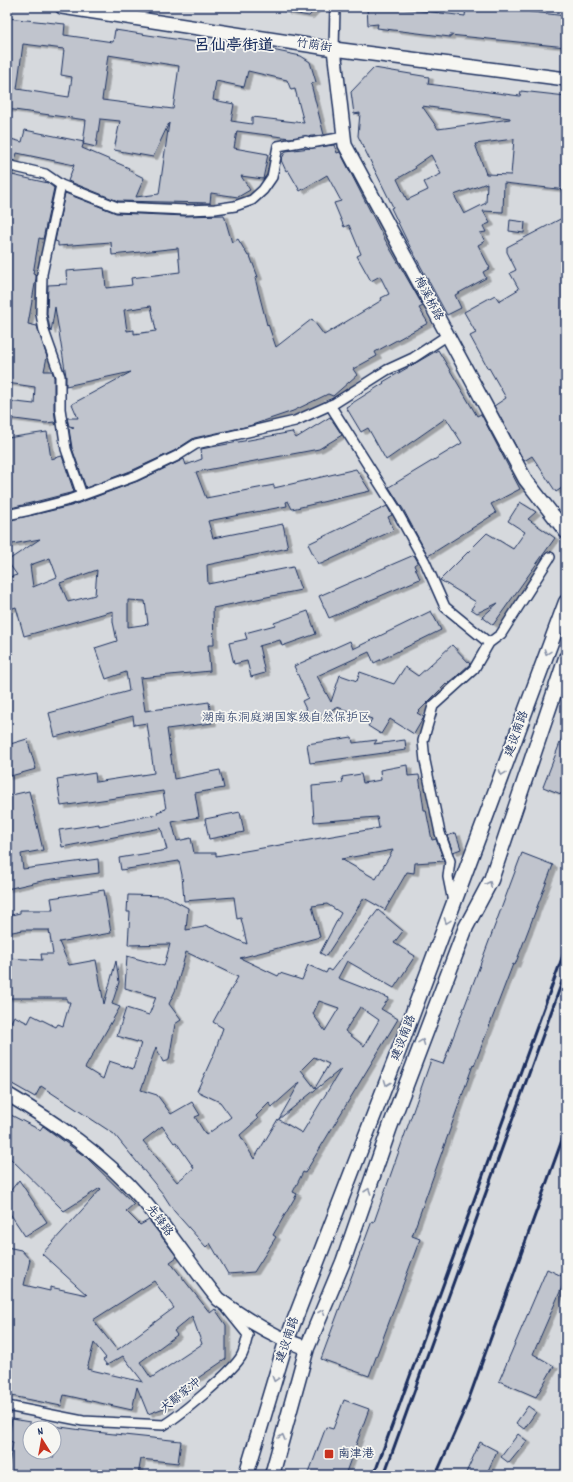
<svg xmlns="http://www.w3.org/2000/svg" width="573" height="1482" font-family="Dekko,'LXGW WenKai TC',sans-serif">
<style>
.green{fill:#d6d9dd;stroke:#78849e;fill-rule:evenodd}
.building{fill:#c0c4cd;stroke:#1b2f5e;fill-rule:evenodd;filter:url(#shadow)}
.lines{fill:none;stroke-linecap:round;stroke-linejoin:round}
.minor-casing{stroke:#1b2f5e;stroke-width:12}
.secondary-casing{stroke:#1b2f5e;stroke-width:16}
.primary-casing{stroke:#1b2f5e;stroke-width:17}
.minor{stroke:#f6f6f2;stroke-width:9}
.secondary{stroke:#f6f6f2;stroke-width:13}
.primary{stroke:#f6f6f2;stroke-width:14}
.rail{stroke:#1b2f5e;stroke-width:3}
.oneway{stroke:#8892a8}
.poi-dot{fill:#c8321e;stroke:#f6f6f2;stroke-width:1.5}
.labels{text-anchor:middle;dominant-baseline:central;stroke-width:3.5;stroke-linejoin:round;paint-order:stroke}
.street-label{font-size:12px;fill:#1b2f5e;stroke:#f6f6f2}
.park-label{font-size:12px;fill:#405177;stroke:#f6f6f2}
.poi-label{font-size:12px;fill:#1b2f5e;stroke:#f6f6f2;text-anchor:start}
.district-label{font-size:16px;font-weight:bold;fill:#1b2f5e;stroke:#f6f6f2}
</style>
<defs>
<filter id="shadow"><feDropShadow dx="4.5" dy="2.5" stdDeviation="0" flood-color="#0004"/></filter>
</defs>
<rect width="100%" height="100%" fill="#f6f6f2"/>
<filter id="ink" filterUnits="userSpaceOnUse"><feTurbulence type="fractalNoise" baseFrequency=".025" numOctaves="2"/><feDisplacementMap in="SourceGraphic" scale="8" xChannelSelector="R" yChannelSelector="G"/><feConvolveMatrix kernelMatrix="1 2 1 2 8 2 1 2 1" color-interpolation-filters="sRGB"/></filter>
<g filter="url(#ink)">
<!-- green -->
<path class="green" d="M7 7H566V1475H7ZM30 1428H54V1452H30Z"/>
<!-- building -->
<path class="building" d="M285 7H318L309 16 285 12Z
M367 7H391L465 16 466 7H490L566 16V47L450 35V37L377 28 378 24 368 25Z
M7 18 65 24 64 35 113 42 115 30 227 47 229 41 301 56 310 62 316 82 311 84 324 135 290 138 237 131 234 148 268 154 263 179 241 176 250 190 238 197 211 193 210 203 118 201 68 181 74 165 17 153 15 161 7 159V138L22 142 25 130 84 142 82 148 129 168 128 170 144 178 136 197 159 194 169 123 153 157 114 150 120 121 100 119 96 147 83 144 86 120 7 109ZM23 44 64 49 61 75 72 77 69 97 17 89ZM108 55 179 66 173 109 102 100ZM248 71 287 80 291 90 295 89 304 123 252 117V124L231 121 234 104 213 100 216 81 244 87Z
M374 68 429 77 428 84 520 96 521 91 566 96V190L504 183 503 212 483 211 490 223 483 226 486 232 480 233 485 241 478 245 490 268 483 272 486 278 455 295 461 308 447 315 407 241 391 208 393 207 358 136 360 113 354 114 351 92ZM422 106 510 118V119L438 129ZM514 139 511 175 486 174 475 144ZM431 155 441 174 424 182 428 190 407 200 397 179 416 168 415 166ZM487 183 486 203 464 214 454 195Z
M334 145 337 153 340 152 384 238 423 306 419 308 428 323 375 352 377 356 353 369 357 375 333 396 328 394 293 411 249 426 194 438 174 451 133 470 86 488 72 448 69 429 74 427 69 426 67 418H78L72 404 131 372 66 386V376L55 307 51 332 50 329 47 314 48 285 67 284 66 271 104 268 106 288 132 285 131 278 180 272 178 248 112 255 111 242 58 246V242L55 241 65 193 116 213 186 216 224 215 232 243 238 239 248 256H250L258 277 255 278 267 325 268 324 276 347 312 319 324 335 382 300 381 298 389 294 380 276 371 281 357 256 361 254 349 225 344 227 334 203 341 201 327 175 300 191 288 170 286 171 281 160 286 151ZM151 306 156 331 134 334V330L127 331 124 310Z
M7 171 13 172 12 175 48 183 54 188 43 239 39 238 33 274 36 275V278L28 324 37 326 47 357 44 371H52L54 377V409L56 425 54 422 46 423 7 418V401L34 404 35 387 7 383Z
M566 216V485L556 492 532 456 524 461 494 406 506 398 489 368 488 369 470 336 476 333 464 312 495 295 499 301 519 289 510 273 516 270 507 252V247Z
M510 220 525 222 524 233 509 231Z
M438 350 477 416 481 414 520 489 491 504 496 513 428 556 403 509 389 487 462 443 446 418 386 460 368 428 361 432 346 407 384 383 383 382Z
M330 417 342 435 319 449 196 472 206 498 274 485V488L356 469 370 491 292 509 288 501 286 502 287 506 208 521 213 538 283 524 288 548 207 565 208 584 293 567 301 590 213 608 214 645H208L210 671 140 678 145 711 209 702 212 723 167 729 174 779 220 770 224 788 195 793 199 817 172 822 177 841 191 838 194 853H216V856L379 828 377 817 314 822 312 786 343 783 342 777 361 774 363 783 381 780 380 770 407 765 408 776 419 775 424 810H426L432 840 436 839 444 861 415 863 414 873 407 872 385 910 364 898 326 956 320 953 341 913 327 904 312 906 320 937 240 958 278 976 280 973 302 980 308 965 326 973 328 969 331 971 378 910 403 931 394 943 415 956 394 988 347 961 338 978 389 998 381 1009 398 1019 305 1173 303 1172 293 1192 297 1194 273 1235 276 1237 254 1272 228 1274 210 1243 206 1247 174 1211 163 1194 114 1134 41 1086 35 1097 7 1081V1030L14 1016 28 1023 32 1015 56 1027 58 1024 63 1026 70 1002H67V998H7V958L42 960 41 954H53L49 930H23L7 933V916L20 913V910H53L51 898 104 890 111 933 59 942 69 965 96 960 104 1004 116 961 119 982 112 1004 120 1007 85 1068 103 1079 109 1061 133 1069 141 1043 117 1036 126 1008 149 1015 156 997 125 988 127 956 164 966 170 944 128 945 130 912H127L128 895 166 896 188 908 186 930 204 927 205 925 247 944 241 918 237 919 234 897 184 901 182 875 179 861 121 870 119 858 167 850 161 828 62 847 59 830 99 824V826L158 814 157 812 166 809 163 791 61 806 57 779 95 773 96 782 154 773 147 723 134 725 133 716 55 737 49 713 129 691 126 672 106 679 95 648 117 641 113 622V611L24 636 16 607 7 610V578L17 575 7 561 40 539 7 545V521L71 506 138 481 184 459 186 465 202 459 201 449 292 432 296 438ZM50 558 57 577 33 587 30 565ZM97 570 95 595 68 602 60 583ZM128 600 145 601 148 624 128 627ZM393 850 376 879 341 859ZM186 952 238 977 213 1022 223 1028 215 1051 197 1091 220 1102 231 1117 206 1135 195 1117 200 1115 192 1102 171 1114 157 1095 141 1090 156 1047 163 1062 169 1060 175 1024 181 1020 169 1004 176 989ZM319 1001 339 1008 325 1031 313 1014ZM360 1007 379 1020 364 1046 345 1031ZM314 1057 329 1064 315 1088 301 1070ZM341 1069 302 1133 278 1119 254 1159 240 1135 258 1119 256 1116 269 1103 272 1107 300 1082 279 1119ZM162 1126 174 1143 176 1142 194 1168 177 1182 143 1141Z
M47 432 51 459 62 456 74 492 7 509V438Z
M520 502 536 512 528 519 555 538 493 625 482 617 498 603 477 613 471 609 476 602 440 580 487 533 513 549 525 532 508 521Z
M387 506 392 515 388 517 394 530 321 564H318L308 544Z
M414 555 418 562 414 565 420 579 329 618 319 596Z
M308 611 316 634 282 646 280 640 259 646 265 673 251 677 247 661 234 664 229 643 247 639 245 633 275 625 274 623Z
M431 611 441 630 374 663 369 652 317 676 331 702 340 675 357 681 360 672 394 684 405 667 418 676 452 645 470 664 447 685 446 684 417 713 424 717 414 734 390 719 381 734 368 726 372 719 337 707 311 720 302 701 308 698 294 666 350 641 353 649Z
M565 730H566V796L543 787Z
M352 737 353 743 377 740 374 744 405 740 406 750 310 763 307 744Z
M27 739 36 769 7 777V745Z
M29 791 43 850 21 854 23 869 98 859 99 873 46 880 7 889V796Z
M240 812 244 832 209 839 205 819Z
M456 833 461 849 453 852 447 836Z
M522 853 553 865 515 965 513 964 474 1066 473 1065 412 1236 420 1239 369 1376 321 1359 372 1221 374 1222 431 1060 443 1064Z
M7 1113 40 1130 43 1126 87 1158 134 1204 126 1211 140 1225 149 1220 177 1257 170 1262 210 1313 215 1309 226 1325V1359L164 1401 169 1406 148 1414 137 1387 132 1410 64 1395 61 1406 7 1395V1247L21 1250 30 1260 24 1285 50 1291V1287L87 1295 42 1254 101 1189 100 1188 64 1211 7 1155ZM154 1281 174 1308 117 1350 93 1320ZM192 1316 202 1344 151 1378 140 1362 177 1335 174 1331ZM94 1343 106 1358 103 1360 107 1365 123 1356 143 1382 87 1369Z
M19 1180 47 1222 25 1236 7 1209V1195Z
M547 1269 566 1278 533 1354 554 1366 536 1397 499 1381Z
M344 1400 369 1409 345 1475H308L326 1427 333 1429Z
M528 1406 536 1412 524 1429 516 1423Z
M12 1419 30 1422V1453L54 1457V1426L95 1432 181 1441 178 1463 141 1459 138 1475H7L13 1442 8 1441Z
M518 1434 527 1441 509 1463 501 1457Z
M480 1442 497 1451 486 1475H465Z"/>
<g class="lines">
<defs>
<path id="minor" d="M334 49 335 7
M7 165 45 174 61 185 117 207 186 210 215 209 235 206 252 200 263 190 272 177 278 146 306 141 311 143 344 137
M61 185 42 274 41 314 44 331 60 376V409L66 449 82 495
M330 405 395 508 425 562 445 607 489 643 501 634 550 557
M7 515 30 510 69 500 135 476 177 456 196 444 295 421 335 403 387 370 413 358 448 335
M453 902 448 877 450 861 440 833 425 761 423 741 433 706 474 669 489 643
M7 1406 83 1421 164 1425C180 1415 234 1371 242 1355 245 1349 246 1341 248 1335L227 1309"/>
<path id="secondary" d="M62 7 334 49 566 79
M334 49 345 145 525 479 566 532
M7 1094C56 1123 103 1155 141 1198 169 1230 191 1266 218 1299 245 1319 275 1338 307 1348"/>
<path id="primary" d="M246 1475 286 1342 399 1050 566 602
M272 1475 307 1348 343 1262 390 1127 466 927 491 880 566 658"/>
</defs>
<!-- minor casing -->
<use href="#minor" class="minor-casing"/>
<!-- secondary casing -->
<use href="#secondary" class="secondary-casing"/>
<!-- primary casing -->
<use href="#primary" class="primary-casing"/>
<!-- minor -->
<use href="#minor" class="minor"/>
<!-- secondary -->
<use href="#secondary" class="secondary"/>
<!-- primary -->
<use href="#primary" class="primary"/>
<!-- rail -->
<path class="rail" d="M374 1475 566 947
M384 1475 566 971
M436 1475 467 1404 566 1129"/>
</g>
<!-- one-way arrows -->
<defs><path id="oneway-chevron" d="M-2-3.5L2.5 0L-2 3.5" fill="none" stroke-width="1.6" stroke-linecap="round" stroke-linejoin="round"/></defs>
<g class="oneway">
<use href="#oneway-chevron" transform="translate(547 652) rotate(110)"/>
<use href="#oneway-chevron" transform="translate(502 773) rotate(110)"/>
<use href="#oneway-chevron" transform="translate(489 884) rotate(-64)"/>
<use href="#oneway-chevron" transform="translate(447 921) rotate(110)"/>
<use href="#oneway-chevron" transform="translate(422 1042) rotate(-69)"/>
<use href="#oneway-chevron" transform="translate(387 1083) rotate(111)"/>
<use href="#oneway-chevron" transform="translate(368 1191) rotate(-71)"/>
<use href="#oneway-chevron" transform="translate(322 1312) rotate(-68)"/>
<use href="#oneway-chevron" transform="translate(275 1379) rotate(107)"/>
<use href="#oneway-chevron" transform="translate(282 1437) rotate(-74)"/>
</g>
</g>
<!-- markers -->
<rect class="poi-dot" x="324" y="1449" width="10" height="10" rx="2"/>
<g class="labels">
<!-- street labels -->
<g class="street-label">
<text transform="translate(314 46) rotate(9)">竹荫街</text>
<text transform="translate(428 299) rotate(62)">梅溪桥路</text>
<text transform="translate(517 734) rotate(-70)">建设南路</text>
<text transform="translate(404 1038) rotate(-69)">建设南路</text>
<text transform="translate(159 1221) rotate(53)">先锋路</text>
<text transform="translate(288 1340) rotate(-71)">建设南路</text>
<text transform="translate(181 1396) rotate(-39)">大鄢家冲</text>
</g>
<!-- park labels -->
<g class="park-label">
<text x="286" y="718">湖南东洞庭湖国家级自然保护区</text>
</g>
<!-- poi labels -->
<g class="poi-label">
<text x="338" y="1454">南津港</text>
</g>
<!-- district labels -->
<g class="district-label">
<text x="234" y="46">吕仙亭街道</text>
</g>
</g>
<!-- margin -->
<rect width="573" height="1482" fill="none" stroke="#f6f6f2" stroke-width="24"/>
<rect x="12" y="12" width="549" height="1458" fill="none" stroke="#1b2f5e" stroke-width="1.5" filter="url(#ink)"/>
<!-- north arrow -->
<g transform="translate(42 1440) rotate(349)"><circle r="19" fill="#f6f6f2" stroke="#9ea6b7"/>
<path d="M0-3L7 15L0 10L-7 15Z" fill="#c8321e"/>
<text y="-6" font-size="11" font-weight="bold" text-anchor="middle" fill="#1b2f5e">N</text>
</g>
</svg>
